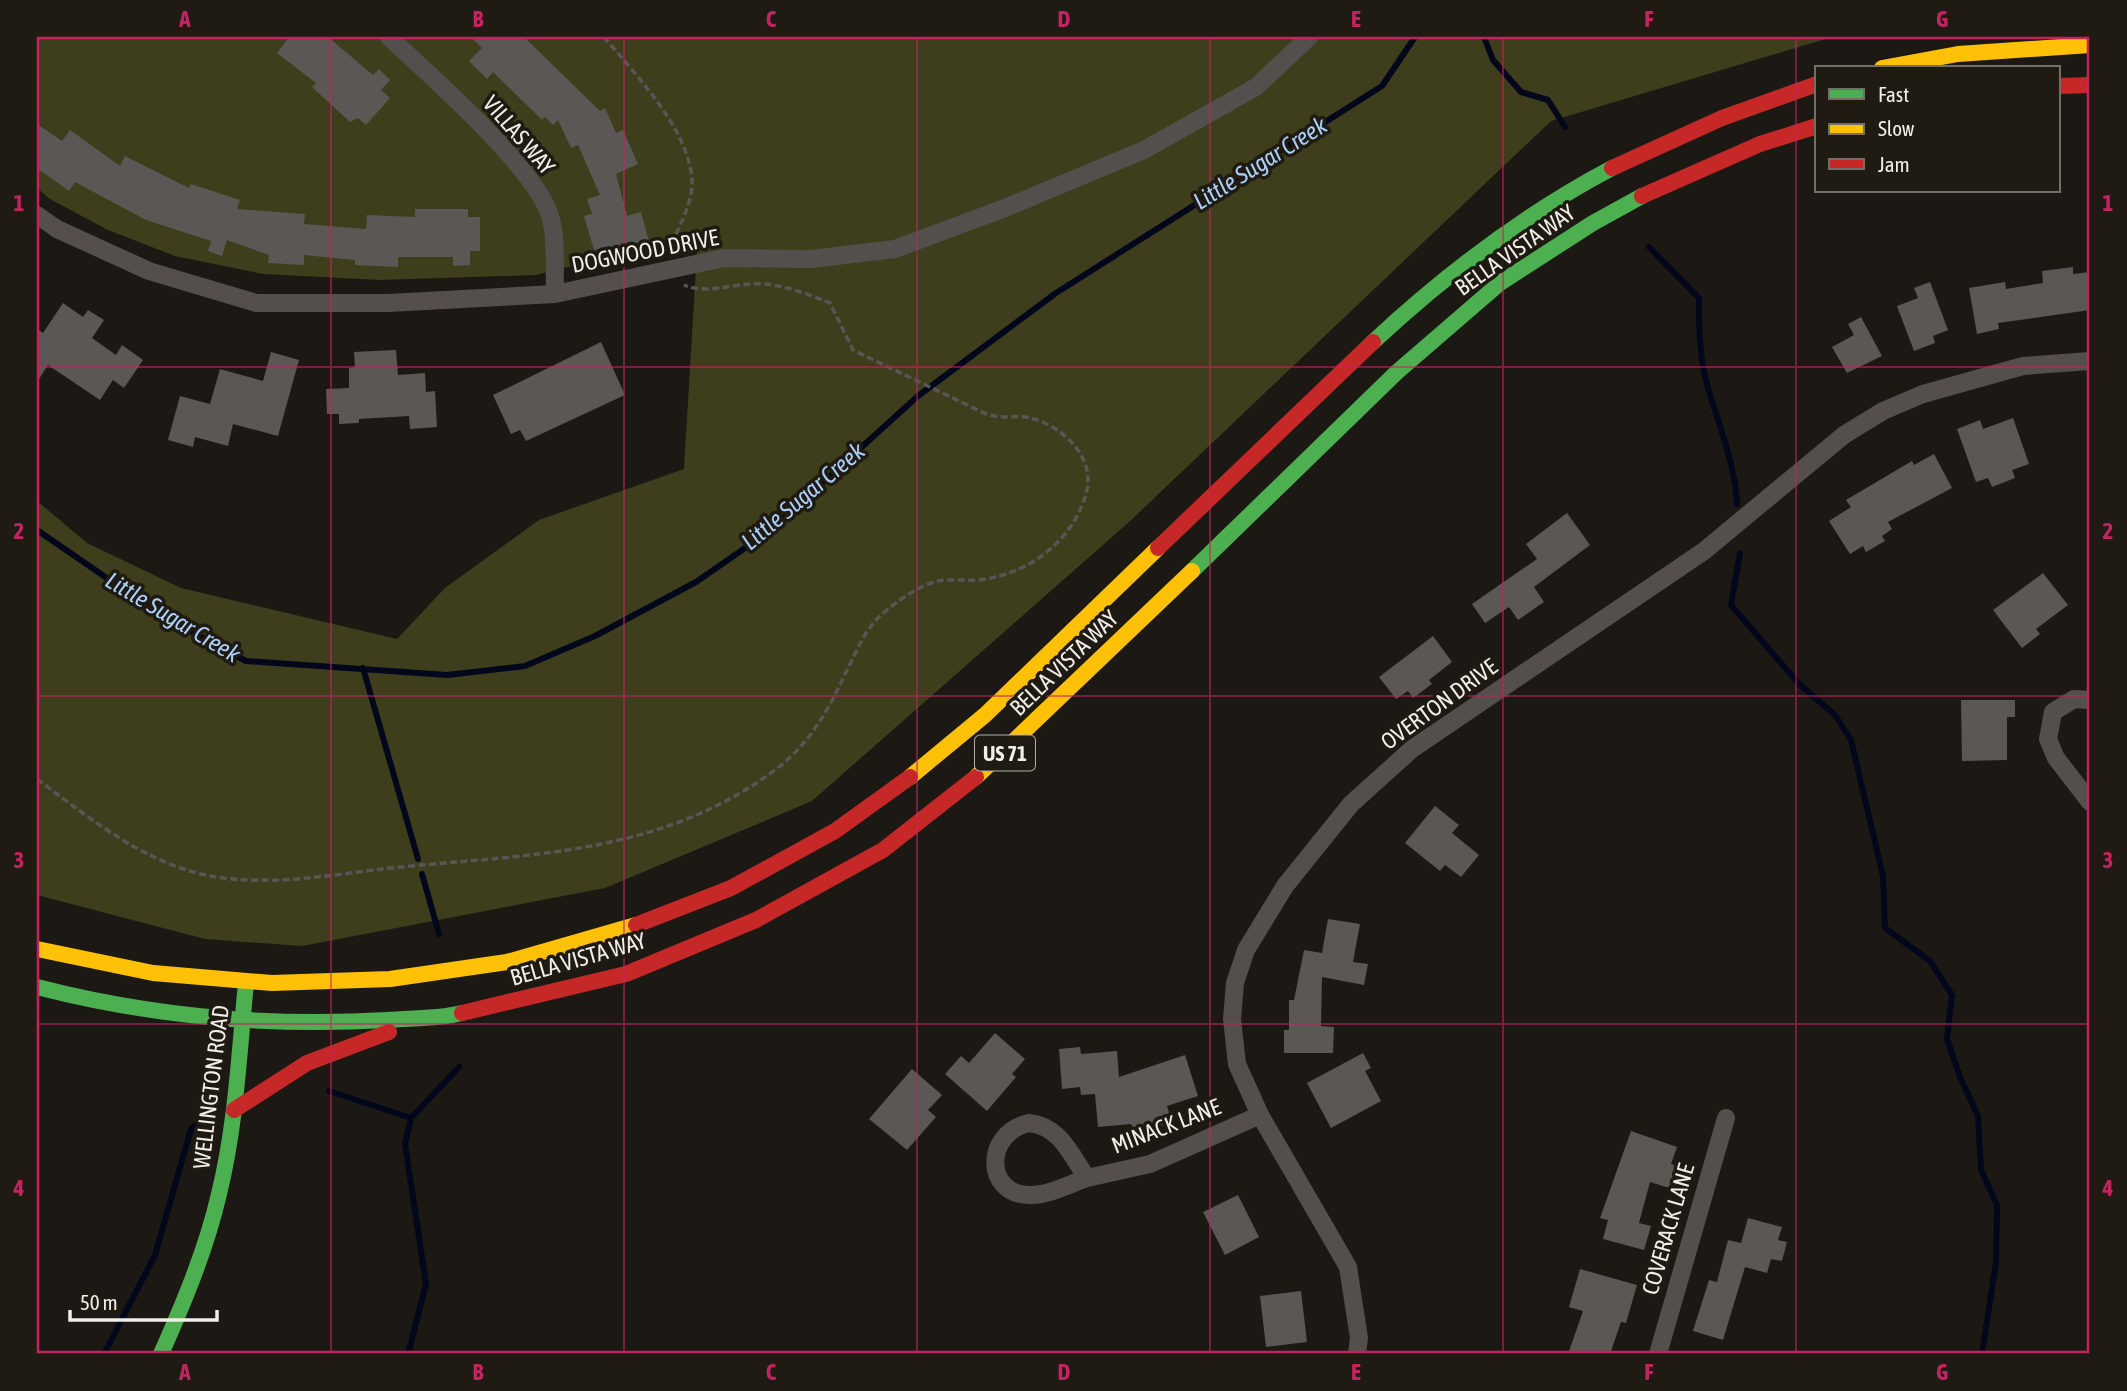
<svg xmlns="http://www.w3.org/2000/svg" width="2127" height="1391" font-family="'Asap Condensed',sans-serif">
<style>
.green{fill:#3e3e1d}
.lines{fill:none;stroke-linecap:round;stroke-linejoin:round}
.stream{stroke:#03071c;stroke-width:6}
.building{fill:#5a5754}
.path{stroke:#5a5554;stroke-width:3.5;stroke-dasharray:7 3.5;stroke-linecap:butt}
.street{stroke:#544e4d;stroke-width:18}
.fast{stroke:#4caf50;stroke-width:16}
.slow{stroke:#ffc107;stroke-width:16}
.jam{stroke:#c62828;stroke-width:16}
.grid{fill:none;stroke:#c42362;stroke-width:2;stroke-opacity:0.55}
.labels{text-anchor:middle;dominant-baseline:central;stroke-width:7;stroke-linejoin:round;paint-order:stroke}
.shield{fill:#1f1a12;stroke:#b2aea8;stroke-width:2}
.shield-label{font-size:21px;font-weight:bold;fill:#f1ede8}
.street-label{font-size:23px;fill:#f1ede8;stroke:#1f1a12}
.water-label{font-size:24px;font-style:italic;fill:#abcffa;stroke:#1f1a12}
.neatline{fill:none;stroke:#c42362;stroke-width:2.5}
.grid-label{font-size:23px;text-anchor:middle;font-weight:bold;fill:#c42362}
</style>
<rect width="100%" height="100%" fill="#1c1915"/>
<!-- green -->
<path class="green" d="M37 37H1832L1551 121 1129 522 812 801 605 888 302 946 205 939 37 895V501L87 543 181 588 397 639 445 588 539 520 684 469 698 234 536 275 380 280 263 274 175 256 108 230 50 199 37 188Z"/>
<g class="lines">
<!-- stream -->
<path class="stream" d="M1484 37 1493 60 1521 92 1548 100 1565 127
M1649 247 1699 298C1699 327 1699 356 1707 384 1718 424 1735 462 1737 504
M37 530 159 614 246 661 447 675 525 666 595 636 696 582 768 532 918 396 1056 293 1382 86 1415 37
M1740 553 1731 605 1800 685 1835 715 1851 740 1883 876 1885 928 1930 961 1952 995 1947 1039 1960 1077 1978 1116 1981 1170 1997 1205 1996 1262 1982 1354
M363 668 418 859
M422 874 439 934
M329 1091 411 1118
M104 1354 155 1255 191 1129 211 1115
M408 1354 426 1284 405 1144 411 1118 459 1067"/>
</g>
<!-- building -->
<path class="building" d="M289 37H328L373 75 379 69 390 80 381 90 390 98 366 125 358 118 350 122 312 87 316 83 277 53Z
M471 37H524L600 111 605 108 616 133 623 130 638 164 616 174 627 216 641 212 649 242 604 255 602 248 594 250 584 216 592 214 587 199 600 195 578 145 571 148 558 120 553 125 545 117 542 120 493 72 487 79 469 61 482 48Z
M37 124 62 141 70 130 120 166 125 156 189 188 191 184 240 200 237 209 305 214 304 224 366 229 367 215 415 217V209H468V217H480V251H470V265L453 266V257H398V267L355 265V260L304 255V265L268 263 269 255 227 240 222 256 208 251 211 241 146 220 75 182 69 191 37 168Z
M2073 267V274L2090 272V310L1998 323 1999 329 1977 334 1969 288 2005 282 2006 289 2043 283 2042 271Z
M1930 282 1948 330 1933 336 1935 343 1914 351 1897 306 1918 298 1914 288Z
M63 303 83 317 88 310 104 320 92 338 116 355 122 345 143 360 124 388 113 380 100 400 48 365 37 382V329L43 333Z
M1861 317 1882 356 1847 373 1832 347 1854 335 1848 324Z
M601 342 625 395 526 441 520 430 511 434 493 395Z
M396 350 398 375 425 373 426 392 435 391 437 427 410 429 409 416 359 419V423L339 424V414H327L326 389 349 388V368L355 367 354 352Z
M271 352 299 360 278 436 233 424 228 446 195 437 193 447 168 440 180 396 210 404 220 369 263 381Z
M2013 418 2029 464 2012 470 2015 478 1992 487 1988 478 1976 482 1957 429 1980 420 1983 429Z
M1934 454 1952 488 1888 522 1892 529 1882 536 1885 541 1866 552 1863 546 1850 554 1829 521 1851 507 1846 500 1912 461 1914 465Z
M1567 513 1590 545 1534 587 1544 602 1518 620 1509 607 1485 623 1472 604 1537 559 1526 544Z
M2043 573 2068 605 2036 629 2040 634 2022 648 1993 610Z
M1433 636 1452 662 1429 680 1432 684 1413 698 1408 691 1396 699 1379 677Z
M1961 700H2015V717H2007V760L1962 761Z
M1435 806 1459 825 1452 833 1479 855 1461 877 1445 865 1440 871 1405 843Z
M1328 919 1360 924 1353 962 1368 964 1364 985 1322 977 1321 1026 1334 1027 1333 1053H1284V1030H1289V1000H1294L1304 950 1322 953Z
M995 1033 1025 1059 1012 1074 1016 1077 987 1111 945 1074 961 1056 969 1063Z
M1080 1047 1081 1054 1117 1051 1119 1077 1185 1055 1198 1096 1167 1106 1172 1122 1152 1129 1154 1135 1137 1140 1131 1124 1098 1127 1095 1094 1081 1095 1080 1087 1062 1089 1059 1049Z
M1363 1053 1371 1068 1365 1071 1381 1101 1331 1128 1307 1083Z
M912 1069 942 1095 928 1110 936 1117 907 1150 869 1119Z
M1631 1131 1677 1147 1671 1164 1677 1166 1669 1188 1650 1182 1639 1223 1651 1226 1644 1250 1603 1239 1608 1220 1600 1218Z
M1238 1195 1259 1237 1225 1255 1203 1212Z
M1748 1218 1782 1227 1778 1240 1787 1242 1782 1261 1771 1259 1767 1273 1745 1267 1723 1340 1693 1331 1709 1280 1717 1282 1728 1240 1741 1243Z
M1580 1269 1637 1285 1626 1323 1621 1322 1610 1354H1568L1583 1311 1569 1307Z
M1301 1291 1307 1342 1266 1347 1260 1296Z"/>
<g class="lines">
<!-- path -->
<path class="path" d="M604 37C635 74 688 128 692 179 694 203 677 229 669 251
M37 779C87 816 136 857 197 873 260 889 328 875 391 868 528 854 659 856 775 770 810 744 829 709 847 670 857 651 863 633 879 617 894 603 917 586 938 581 954 578 970 582 986 579 1033 571 1073 539 1086 494 1097 456 1060 423 1025 417 1009 415 1003 420 984 413L853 350 830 303C806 293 776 282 750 284 729 285 705 294 684 285"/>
<!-- street -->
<path class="street" d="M389 37C429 75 538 169 551 219 557 242 554 271 555 294
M37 215 57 229 149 271 256 303H388L555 294 724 258 811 259 895 249 1005 208 1144 150 1256 87 1309 37
M2090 700 2074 699 2053 712 2048 739 2056 758 2090 802
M1029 1123C1060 1126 1071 1155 1087 1178 1069 1184 1048 1196 1029 1195 984 1194 984 1133 1029 1123Z
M1087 1178 1150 1164 1260 1115
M1357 1354 1359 1338 1348 1267 1260 1115 1237 1064 1232 1019 1235 983 1246 950 1285 886 1351 804 1412 749 1704 551 1844 435 1883 411 1923 394 2023 366 2090 361
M1658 1354 1726 1118"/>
<!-- fast -->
<path class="fast" d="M1373 342C1446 274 1523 215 1612 168
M1192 571 1397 372 1500 283 1593 223 1642 196
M37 987C150 1016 270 1027 387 1020 412 1018 438 1019 462 1013
M161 1354C184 1302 206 1250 219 1194 236 1125 239 1054 246 983"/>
<!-- slow -->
<path class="slow" d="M1882 68 1958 54 2090 45
M910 777 985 715 1158 548
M976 777 1192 571
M37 949 153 973 272 983 390 979 507 962 636 925"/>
<!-- jam -->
<path class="jam" d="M2059 86 2090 85
M1612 168 1722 118 1817 84
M1642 196 1760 144 1817 126
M1158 548 1373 342
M636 925 731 888 835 831 910 777
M462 1013 626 974 756 920 883 850 976 777
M234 1110 307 1063 389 1032"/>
</g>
<!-- grid -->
<path class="grid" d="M331 37V1354M624 37V1354M917 37V1354M1210 37V1354M1503 37V1354M1796 37V1354M37 367H2090M37 696H2090M37 1024H2090"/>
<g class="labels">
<!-- shield labels -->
<rect class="shield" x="975" y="735.5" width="60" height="35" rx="5"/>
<g class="shield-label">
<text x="1005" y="753">US 71</text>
</g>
<!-- street labels -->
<g class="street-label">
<text transform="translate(519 135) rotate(49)">VILLAS WAY</text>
<text transform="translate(1515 250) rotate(-35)">BELLA VISTA WAY</text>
<text transform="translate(645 251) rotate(-11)">DOGWOOD DRIVE</text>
<text transform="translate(1064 663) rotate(-44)">BELLA VISTA WAY</text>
<text transform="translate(1439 704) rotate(-36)">OVERTON DRIVE</text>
<text transform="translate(578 959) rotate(-16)">BELLA VISTA WAY</text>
<text transform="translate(211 1087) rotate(-83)">WELLINGTON ROAD</text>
<text transform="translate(1166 1126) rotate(-21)">MINACK LANE</text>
<text transform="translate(1668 1229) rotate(-74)">COVERACK LANE</text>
</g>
<!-- water labels -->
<g class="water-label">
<text transform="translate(1260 163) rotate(-32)">Little Sugar Creek</text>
<text transform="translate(803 496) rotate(-40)">Little Sugar Creek</text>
<text transform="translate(173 617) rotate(31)">Little Sugar Creek</text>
</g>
</g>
<!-- border -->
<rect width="2127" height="1391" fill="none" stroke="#1f1a12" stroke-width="77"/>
<!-- legend -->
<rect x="1815" y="66" width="245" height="126" fill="#1f1a12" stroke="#736e68" stroke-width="2"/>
<rect x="1829" y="89" width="35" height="10" fill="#4caf50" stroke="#736e68" stroke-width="2"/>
<text x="1878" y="102" font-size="21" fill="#f1ede8">Fast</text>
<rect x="1829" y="124" width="35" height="10" fill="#ffc107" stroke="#736e68" stroke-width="2"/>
<text x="1878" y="136" font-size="21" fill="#f1ede8">Slow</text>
<rect x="1829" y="159" width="35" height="10" fill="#c62828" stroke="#736e68" stroke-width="2"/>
<text x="1878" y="172" font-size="21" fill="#f1ede8">Jam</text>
<!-- scale -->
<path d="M70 1310v10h147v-10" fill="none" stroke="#f1ede8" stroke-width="3.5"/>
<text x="80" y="1310" font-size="21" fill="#f1ede8" stroke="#1f1a12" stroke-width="5" paint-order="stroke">50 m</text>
<rect x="38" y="38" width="2050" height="1314" class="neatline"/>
<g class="grid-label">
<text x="185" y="27">A</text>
<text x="478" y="27">B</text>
<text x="771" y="27">C</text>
<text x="1064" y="27">D</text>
<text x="1356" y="27">E</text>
<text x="1649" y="27">F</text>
<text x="1942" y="27">G</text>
<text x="19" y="211">1</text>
<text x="2108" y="211">1</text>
<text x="19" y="539">2</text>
<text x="2108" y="539">2</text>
<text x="19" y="868">3</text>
<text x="2108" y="868">3</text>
<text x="19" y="1196">4</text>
<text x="2108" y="1196">4</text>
<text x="185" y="1380">A</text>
<text x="478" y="1380">B</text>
<text x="771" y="1380">C</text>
<text x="1064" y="1380">D</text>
<text x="1356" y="1380">E</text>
<text x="1649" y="1380">F</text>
<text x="1942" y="1380">G</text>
</g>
</svg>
